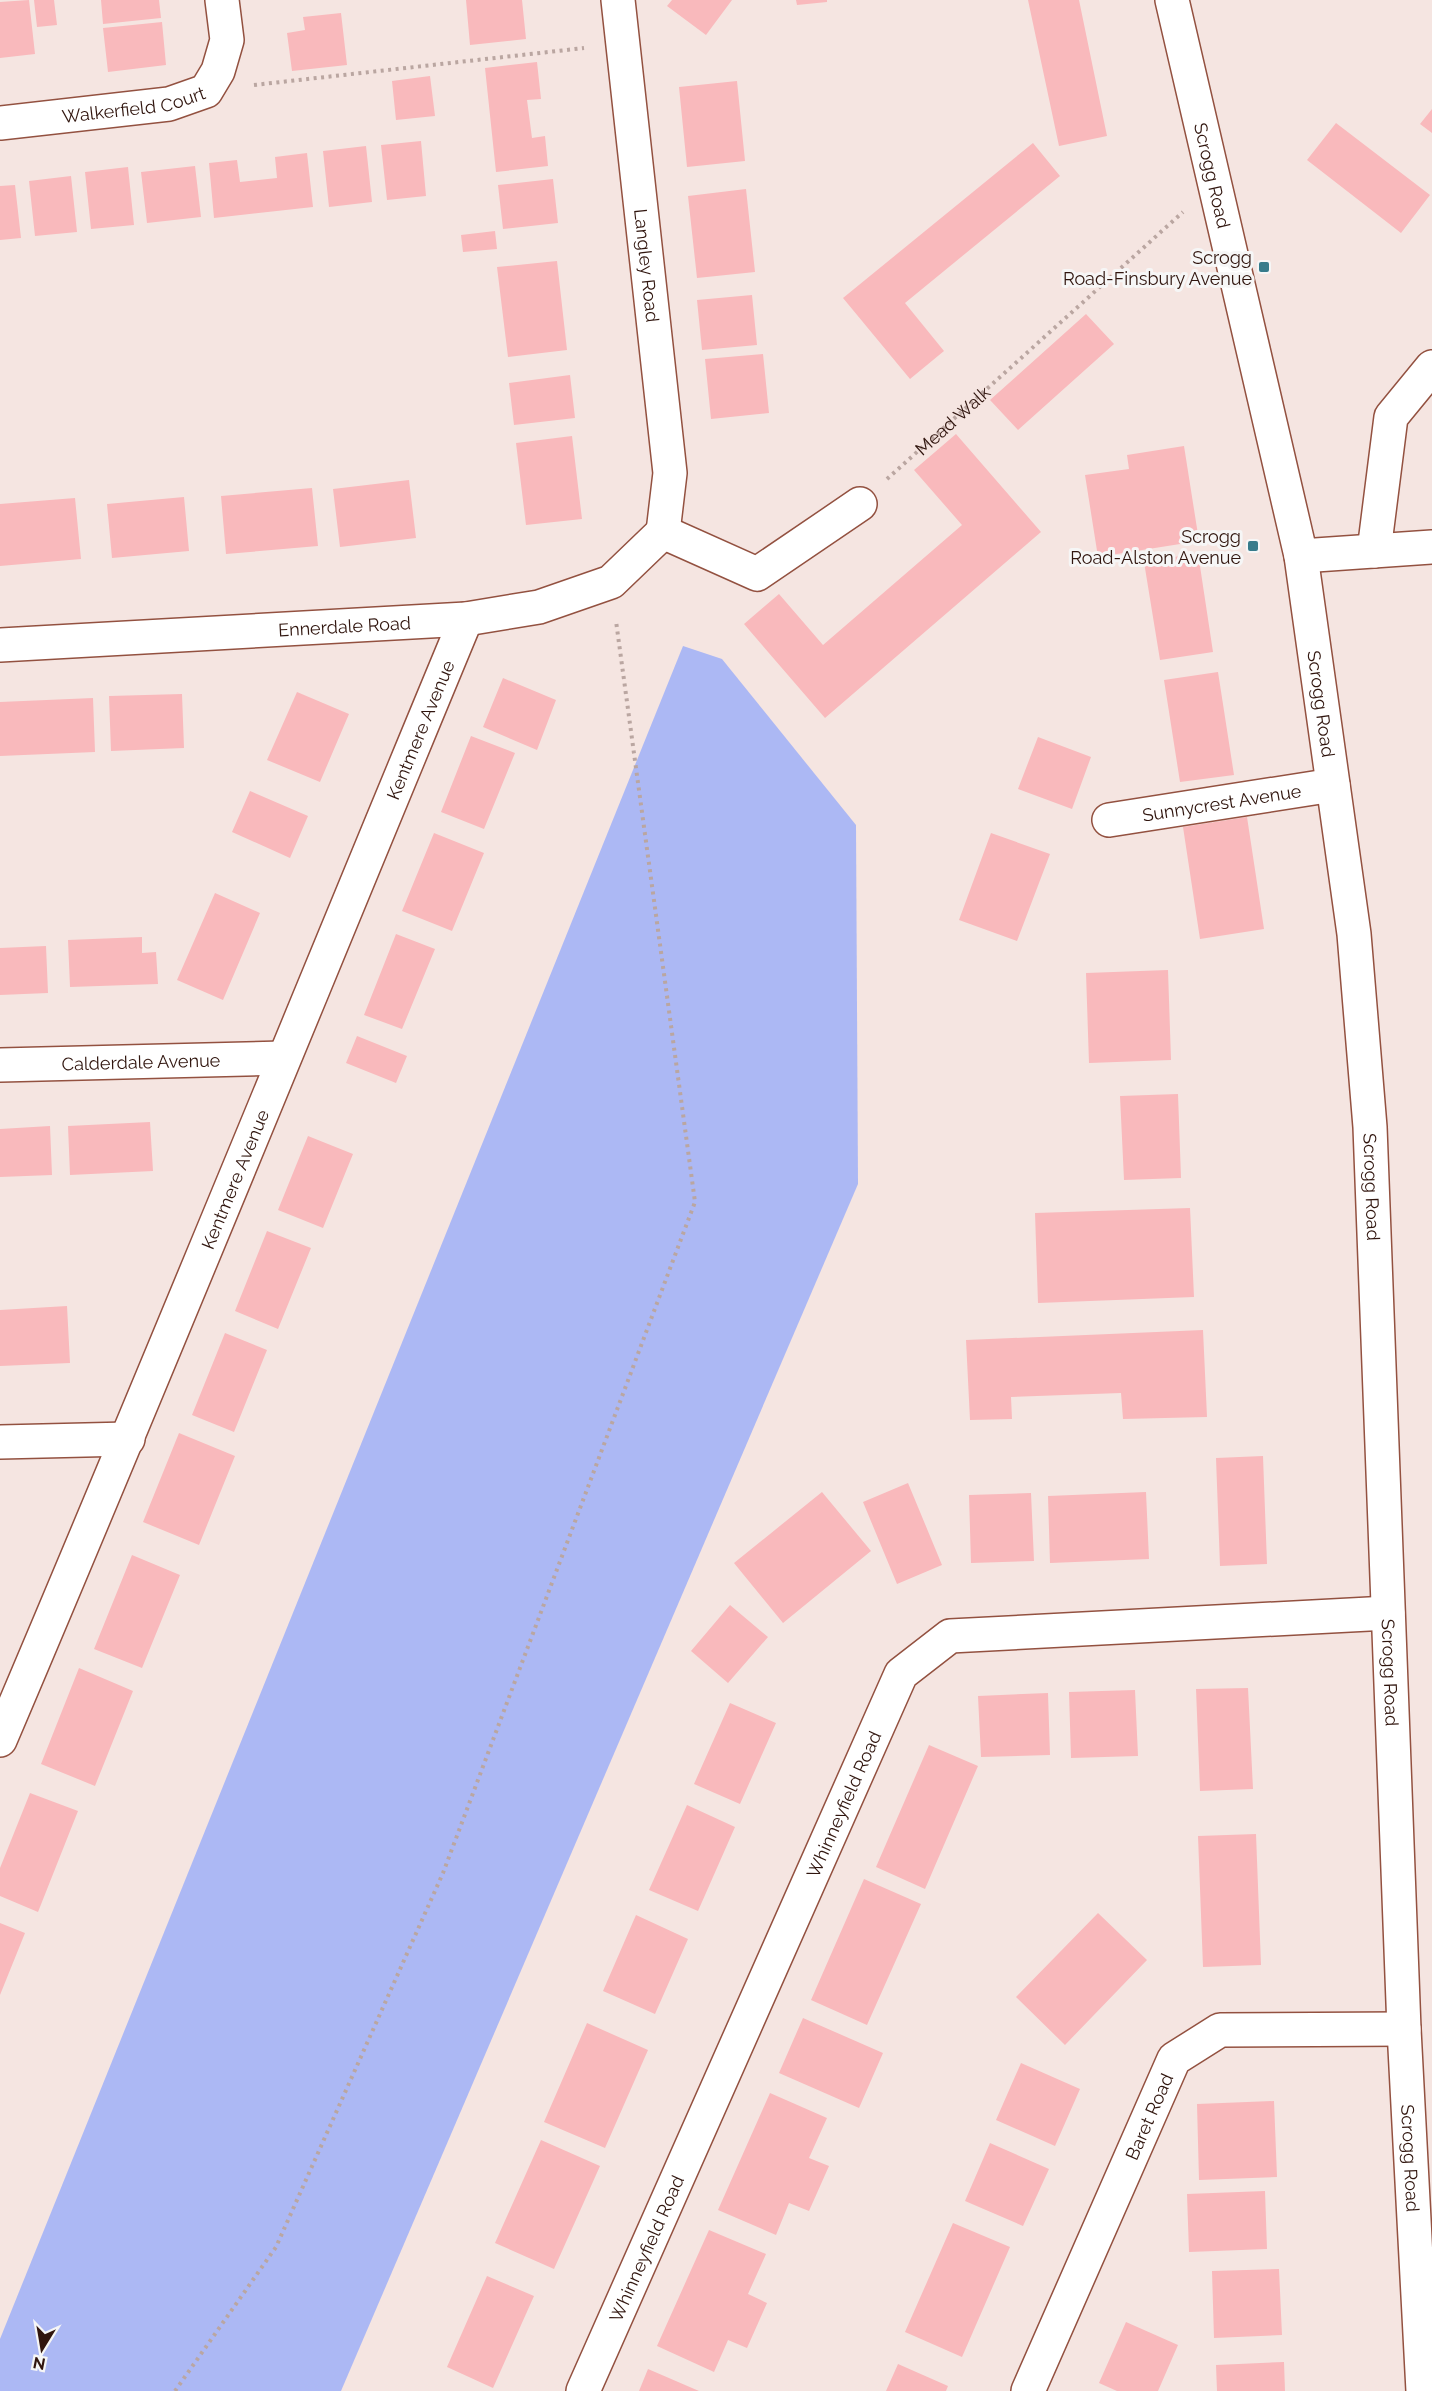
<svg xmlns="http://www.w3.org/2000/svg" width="1432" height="2391" font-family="Raleway,sans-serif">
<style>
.green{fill:#acb8f4}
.building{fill:#f9b9bc}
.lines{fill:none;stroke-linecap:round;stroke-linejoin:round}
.minor-casing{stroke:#935140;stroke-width:36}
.path{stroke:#baa6a1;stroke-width:4;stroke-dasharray:3 4.5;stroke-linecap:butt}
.minor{stroke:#fff;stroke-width:33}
.poi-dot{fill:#377b8b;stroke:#f6f6f6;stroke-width:2}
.labels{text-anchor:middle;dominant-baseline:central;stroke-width:6;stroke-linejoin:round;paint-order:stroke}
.street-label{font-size:18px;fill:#30150e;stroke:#f6f6f6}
.poi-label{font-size:18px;fill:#30150e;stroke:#f6f6f6;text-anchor:end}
</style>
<rect width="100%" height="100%" fill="#f5e5e1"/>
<!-- green -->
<path class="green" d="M683 646 722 659 856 825 858 1184 341 2391H0V2339Z"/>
<!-- building -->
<path class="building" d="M29 0 35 54 0 58V2Z
M34 0H54L57 25 37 27Z
M101 0H159L161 18 103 24Z
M466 0H522L526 39 470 45Z
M672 0H732L706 35 667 6Z
M796 0H827V2L797 5Z
M1028 0H1079L1107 136 1059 146Z
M341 13 347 65 292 71 287 33 305 30 303 17Z
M162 22 166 65 108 72 103 28Z
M537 62 541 99 527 100 532 138 545 136 548 166 496 172 485 68Z
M430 76 435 116 396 120 392 81Z
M737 81 745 161 687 167 679 87Z
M1432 109V133L1420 124Z
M1336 123 1430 195 1401 233 1307 160Z
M421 141 426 196 387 200 381 145Z
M1033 143 1060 176 905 303 944 351 910 379 843 298Z
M366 146 372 202 329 207 323 151Z
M307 153 313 207 214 218 209 163 237 160 240 182 277 178 275 157Z
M195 166 201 217 147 223 141 172Z
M128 167 134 225 91 229 85 172Z
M71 176 77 232 35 236 29 181Z
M553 179 558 223 503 229 498 185Z
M15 185 21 238 0 240V186Z
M746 189 755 272 697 278 688 196Z
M495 231 497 249 463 252 461 235Z
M557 261 567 350 508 357 497 267Z
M752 295 757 345 702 350 697 300Z
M1086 314 1114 344 1018 430 990 400Z
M763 354 769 413 711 419 705 359Z
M570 375 575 418 514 425 509 383Z
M956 434 1041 532 825 718 744 624 779 594 823 645 962 525 914 470Z
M572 436 582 519 526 525 516 443Z
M1184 446 1199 541 1098 557 1085 475 1129 469 1127 455Z
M409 480 416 538 340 547 333 489Z
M312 488 318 546 226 554 221 496Z
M184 497 189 551 112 558 107 504Z
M75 498 81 559 0 566V504Z
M1198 553 1213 652 1160 660 1144 562Z
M1218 672 1234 775 1180 782 1164 680Z
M503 678 556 700 537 750 483 727Z
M297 692 349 714 320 782 267 760Z
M182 694 184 748 111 751 109 696Z
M93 698 95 752 0 756V702Z
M471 736 515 753 484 829 441 812Z
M1038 737 1091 757 1072 809 1018 789Z
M250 791 308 816 290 858 232 832Z
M1247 817 1264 929 1200 939 1183 827Z
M434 833 484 853 452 931 402 911Z
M991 833 1050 854 1017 941 959 920Z
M215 893 260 913 223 1000 177 980Z
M396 934 435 949 402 1029 364 1015Z
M142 937V953L156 952 158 984 70 987 68 940Z
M46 946 48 993 0 995V948Z
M1168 970 1171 1060 1089 1063 1086 973Z
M357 1036 407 1056 396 1083 346 1063Z
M1178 1094 1181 1178 1124 1180 1120 1096Z
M150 1122 153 1171 70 1175 68 1126Z
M50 1126 52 1175 0 1177V1129Z
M308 1136 353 1154 323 1228 278 1210Z
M1190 1208 1194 1297 1038 1303 1035 1213Z
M267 1231 311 1248 278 1329 235 1311Z
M67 1306 70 1363 0 1366V1310Z
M1203 1330 1207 1417 1123 1419 1121 1393 1011 1397 1012 1419 970 1420 966 1340Z
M225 1333 267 1350 234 1432 192 1415Z
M179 1433 235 1456 199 1545 143 1522Z
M1263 1456 1267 1564 1220 1566 1216 1458Z
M908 1483 942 1565 897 1584 863 1502Z
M822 1492 871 1551 783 1623 734 1563Z
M1146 1492 1149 1559 1050 1563 1048 1496Z
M1031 1493 1034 1561 971 1563 969 1495Z
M132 1555 180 1575 142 1668 94 1649Z
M730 1605 768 1637 728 1683 691 1651Z
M79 1668 133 1691 95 1786 41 1764Z
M1248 1688 1253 1789 1200 1791 1196 1689Z
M1135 1690 1138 1756 1071 1758 1069 1692Z
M1048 1693 1050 1755 981 1757 978 1696Z
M730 1703 776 1723 740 1804 694 1784Z
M929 1745 978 1766 925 1889 876 1867Z
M30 1793 78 1811 38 1912 0 1896V1868Z
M687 1805 735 1827 698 1911 649 1890Z
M1256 1834 1261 1965 1203 1967 1198 1836Z
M864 1879 921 1904 867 2025 811 2000Z
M1098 1913 1147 1960 1065 2045 1016 1997Z
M636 1915 688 1939 655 2014 603 1991Z
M0 1923 25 1933 0 1995Z
M803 2018 883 2053 859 2108 779 2073Z
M587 2023 648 2050 605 2148 544 2122Z
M1021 2063 1080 2089 1055 2146 996 2120Z
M770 2093 827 2118 809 2158 829 2166 809 2211 789 2203 776 2235 718 2210Z
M1274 2101 1277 2177 1199 2180 1197 2104Z
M541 2140 600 2166 554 2269 495 2243Z
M990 2143 1049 2169 1023 2226 965 2201Z
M1265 2191 1267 2249 1189 2252 1187 2194Z
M953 2223 1010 2247 962 2357 905 2332Z
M709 2230 766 2254 748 2294 767 2303 747 2348 728 2340 714 2372 657 2346Z
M1279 2269 1282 2335 1214 2338 1212 2271Z
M487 2276 534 2296 493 2388 447 2367Z
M1126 2322 1178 2345 1158 2391H1117L1099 2383Z
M1284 2362 1285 2391H1217L1216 2365Z
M898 2364 948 2386 946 2391H886Z
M648 2369 699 2391H639Z"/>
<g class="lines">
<defs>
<g id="minor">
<path id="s2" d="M618 0 670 473 663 532"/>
<path id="s3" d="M1172 0 1301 556 1354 934 1370 1127 1404 2029 1423 2391"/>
<path id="s4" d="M0 123 169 104 206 91 218 71 227 40 222 0"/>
<path d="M663 532 757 574 860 504"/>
<path d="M1374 551 1391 417 1432 367"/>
<path d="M1301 556 1432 547"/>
<path id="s5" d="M0 645 466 619 539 607 611 582 663 532"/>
<path id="s6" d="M1109 820 1333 785"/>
<path id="s7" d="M0 1065 283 1058"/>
<path d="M0 1442 128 1439"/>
<path id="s8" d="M0 1740C159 1367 311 992 466 619"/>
<path id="s9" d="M583 2391 901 1674 950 1636 1388 1613"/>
<path id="s10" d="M1028 2391 1174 2059 1220 2030 1404 2029"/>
</g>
</defs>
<!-- minor casing -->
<use href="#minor" class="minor-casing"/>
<!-- path -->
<g class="path">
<path d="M254 85 584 48"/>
<path id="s1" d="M887 479 1183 212"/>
<path d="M175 2391 276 2247 443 1873 695 1202 616 621"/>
</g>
<!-- minor -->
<use href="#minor" class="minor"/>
</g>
<!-- markers -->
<g class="poi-dot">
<rect x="1258" y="261" width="12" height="12" rx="3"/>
<rect x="1247" y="540" width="12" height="12" rx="3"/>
</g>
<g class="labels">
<!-- street labels -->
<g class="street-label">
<text stroke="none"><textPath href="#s4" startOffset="135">Walkerfield Court</textPath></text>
<text stroke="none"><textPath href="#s3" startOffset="180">Scrogg Road</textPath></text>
<text stroke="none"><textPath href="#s2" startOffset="267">Langley Road</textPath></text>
<text stroke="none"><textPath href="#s1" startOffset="88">Mead Walk</textPath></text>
<text stroke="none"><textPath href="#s5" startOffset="345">Ennerdale Road</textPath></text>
<text stroke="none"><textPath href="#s3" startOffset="720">Scrogg Road</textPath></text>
<text stroke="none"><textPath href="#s8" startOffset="1094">Kentmere Avenue</textPath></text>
<text stroke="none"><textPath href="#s6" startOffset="114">Sunnycrest Avenue</textPath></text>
<text stroke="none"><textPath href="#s7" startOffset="141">Calderdale Avenue</textPath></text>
<text stroke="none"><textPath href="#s8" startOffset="608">Kentmere Avenue</textPath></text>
<text stroke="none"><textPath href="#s3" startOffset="1206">Scrogg Road</textPath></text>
<text stroke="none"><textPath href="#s3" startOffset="1692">Scrogg Road</textPath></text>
<text stroke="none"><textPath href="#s9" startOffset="642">Whinneyfield Road</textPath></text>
<text stroke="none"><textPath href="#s10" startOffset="300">Baret Road</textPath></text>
<text stroke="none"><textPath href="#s3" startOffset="2178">Scrogg Road</textPath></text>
<text stroke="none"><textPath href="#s9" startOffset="156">Whinneyfield Road</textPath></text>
</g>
<!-- poi labels -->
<g class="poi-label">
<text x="1252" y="257">Scrogg<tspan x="1252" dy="21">Road-Finsbury Avenue</tspan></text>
<text x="1241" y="536">Scrogg<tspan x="1241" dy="21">Road-Alston Avenue</tspan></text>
</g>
</g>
<!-- north arrow -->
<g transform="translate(42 2349) rotate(191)" stroke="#f6f6f6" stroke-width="4.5" paint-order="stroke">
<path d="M0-4.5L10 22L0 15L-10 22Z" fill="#30150e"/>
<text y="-9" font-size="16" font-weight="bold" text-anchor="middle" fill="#30150e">N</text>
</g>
</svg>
